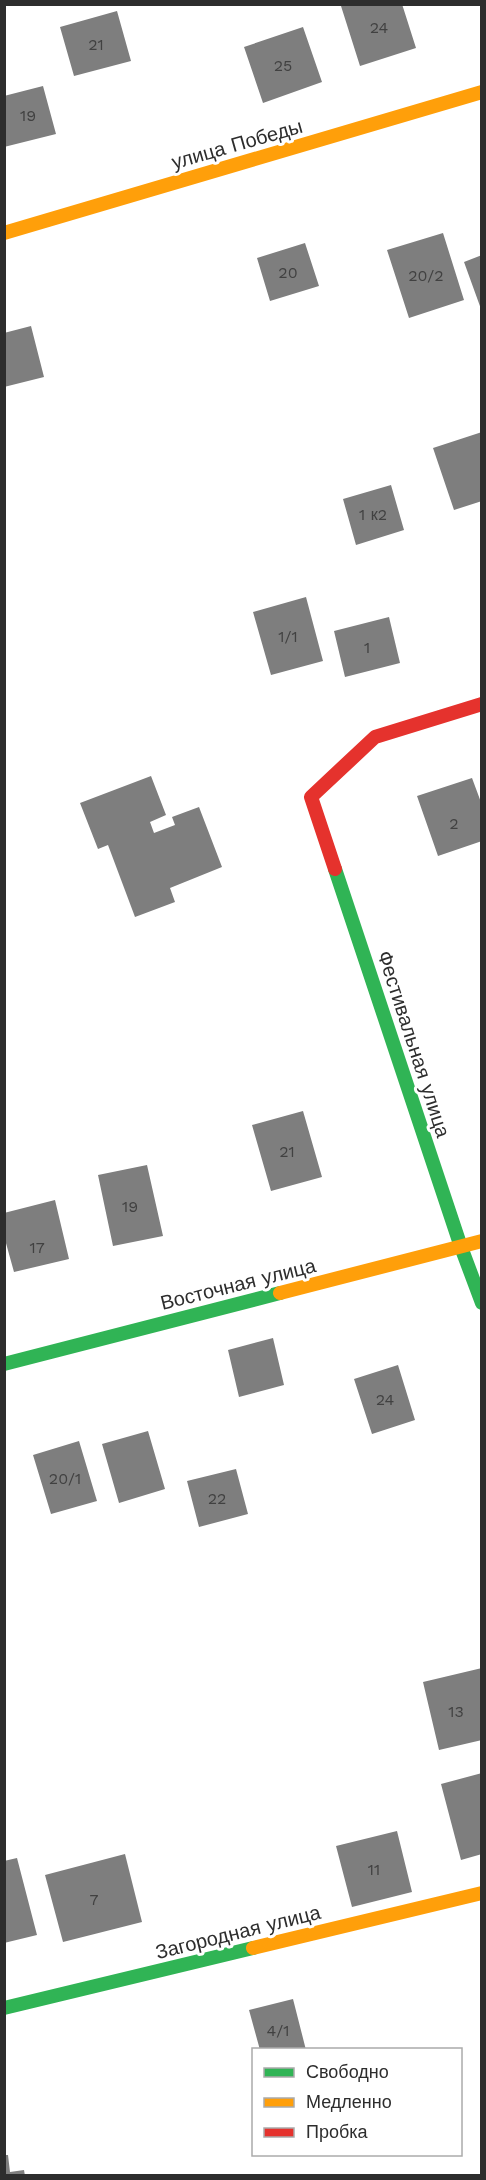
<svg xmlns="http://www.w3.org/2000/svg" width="486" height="2180" font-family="'Work Sans',sans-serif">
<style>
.building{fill:#7e7e7e}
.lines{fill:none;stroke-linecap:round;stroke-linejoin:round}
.fast{stroke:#30b455;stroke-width:14}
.slow{stroke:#ff9f0a;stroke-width:14}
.jam{stroke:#e5322d;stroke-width:14}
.labels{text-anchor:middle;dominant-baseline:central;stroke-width:6;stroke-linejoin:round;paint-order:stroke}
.number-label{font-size:16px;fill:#414141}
.street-label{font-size:20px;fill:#2d2d2d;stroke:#fff}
</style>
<rect width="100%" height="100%" fill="#fff"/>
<!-- building -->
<path class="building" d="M347 4H402L416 48 360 66 341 6Z
M117 11 131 61 74 76 60 27Z
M303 27 322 82 263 103 244 47Z
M43 86 56 134 4 147V96Z
M443 233 464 300 409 318 387 250Z
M305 243 319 286 270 301 257 258Z
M482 255V309H481L464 262Z
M31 326 44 377 4 387V333Z
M482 432V501L454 510 433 448Z
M391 485 404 530 356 545 343 499Z
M306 597 323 661 271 675 253 612Z
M389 617 400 663 345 677 334 631Z
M151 776 166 815 150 822 154 833 175 825 172 817 199 807 222 867 170 888 175 902 135 917 108 845 98 849 80 803Z
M472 778 482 805V841L438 856 417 796Z
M303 1111 322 1177 271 1191 252 1125Z
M147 1165 163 1236 113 1246 98 1175Z
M55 1200 69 1259 14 1272 4 1236V1213Z
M273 1338 284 1385 239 1397 228 1350Z
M398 1365 415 1420 372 1434 354 1379Z
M148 1431 165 1489 119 1503 102 1444Z
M79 1441 97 1501 51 1514 33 1455Z
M236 1469 248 1514 199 1527 187 1481Z
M482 1668V1740L439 1750 423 1682Z
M482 1773V1854L461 1860 441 1784Z
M397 1831 412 1892 352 1907 336 1846Z
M125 1854 142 1922 63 1942 45 1875Z
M17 1858 37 1935 4 1943V1861Z
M293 1999 306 2050H260L249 2010Z
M5 2155H8L10 2172 24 2170 25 2176H5Z"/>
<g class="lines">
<!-- fast -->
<path class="fast" d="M335 869 461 1247 482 1303
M4 1364 280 1293
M4 2008 253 1948"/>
<!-- slow -->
<path class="slow" d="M4 233 482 92
M280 1293 482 1241
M253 1948 482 1893"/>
<!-- jam -->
<path class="jam" d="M335 869 311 797 375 737 482 704"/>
</g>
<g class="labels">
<!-- number labels -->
<g class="number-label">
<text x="379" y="27">24</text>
<text x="96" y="44">21</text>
<text x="283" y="65">25</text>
<text x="28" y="115">19</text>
<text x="288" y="272">20</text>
<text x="426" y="275">20/2</text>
<text x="373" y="514">1 к2</text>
<text x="288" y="636">1/1</text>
<text x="367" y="647">1</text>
<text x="454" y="823">2</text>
<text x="287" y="1151">21</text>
<text x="130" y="1206">19</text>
<text x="37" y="1247">17</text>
<text x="385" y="1399">24</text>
<text x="65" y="1478">20/1</text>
<text x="217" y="1498">22</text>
<text x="456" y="1711">13</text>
<text x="374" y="1869">11</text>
<text x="94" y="1899">7</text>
<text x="278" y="2030">4/1</text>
</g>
<!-- street labels -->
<g class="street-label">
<text transform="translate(237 144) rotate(-16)">улица Победы</text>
<text transform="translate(414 1044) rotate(72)">Фестивальная улица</text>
<text transform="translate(238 1284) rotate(-14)">Восточная улица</text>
<text transform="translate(238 1932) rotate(-14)">Загородная улица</text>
</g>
</g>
<!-- border -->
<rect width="486" height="2180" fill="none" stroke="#2d2d2d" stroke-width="12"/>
<!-- legend -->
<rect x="252" y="2048" width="210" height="108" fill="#ffffff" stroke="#ababab" stroke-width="1.5"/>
<rect x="264" y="2068" width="30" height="9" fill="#30b455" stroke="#ababab" stroke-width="1.5"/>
<text x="306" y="2078" font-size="18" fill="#2d2d2d">Свободно</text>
<rect x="264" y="2098" width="30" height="9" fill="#ff9f0a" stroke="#ababab" stroke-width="1.5"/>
<text x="306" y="2108" font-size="18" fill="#2d2d2d">Медленно</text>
<rect x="264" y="2128" width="30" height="9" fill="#e5322d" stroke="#ababab" stroke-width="1.5"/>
<text x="306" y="2138" font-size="18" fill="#2d2d2d">Пробка</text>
</svg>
